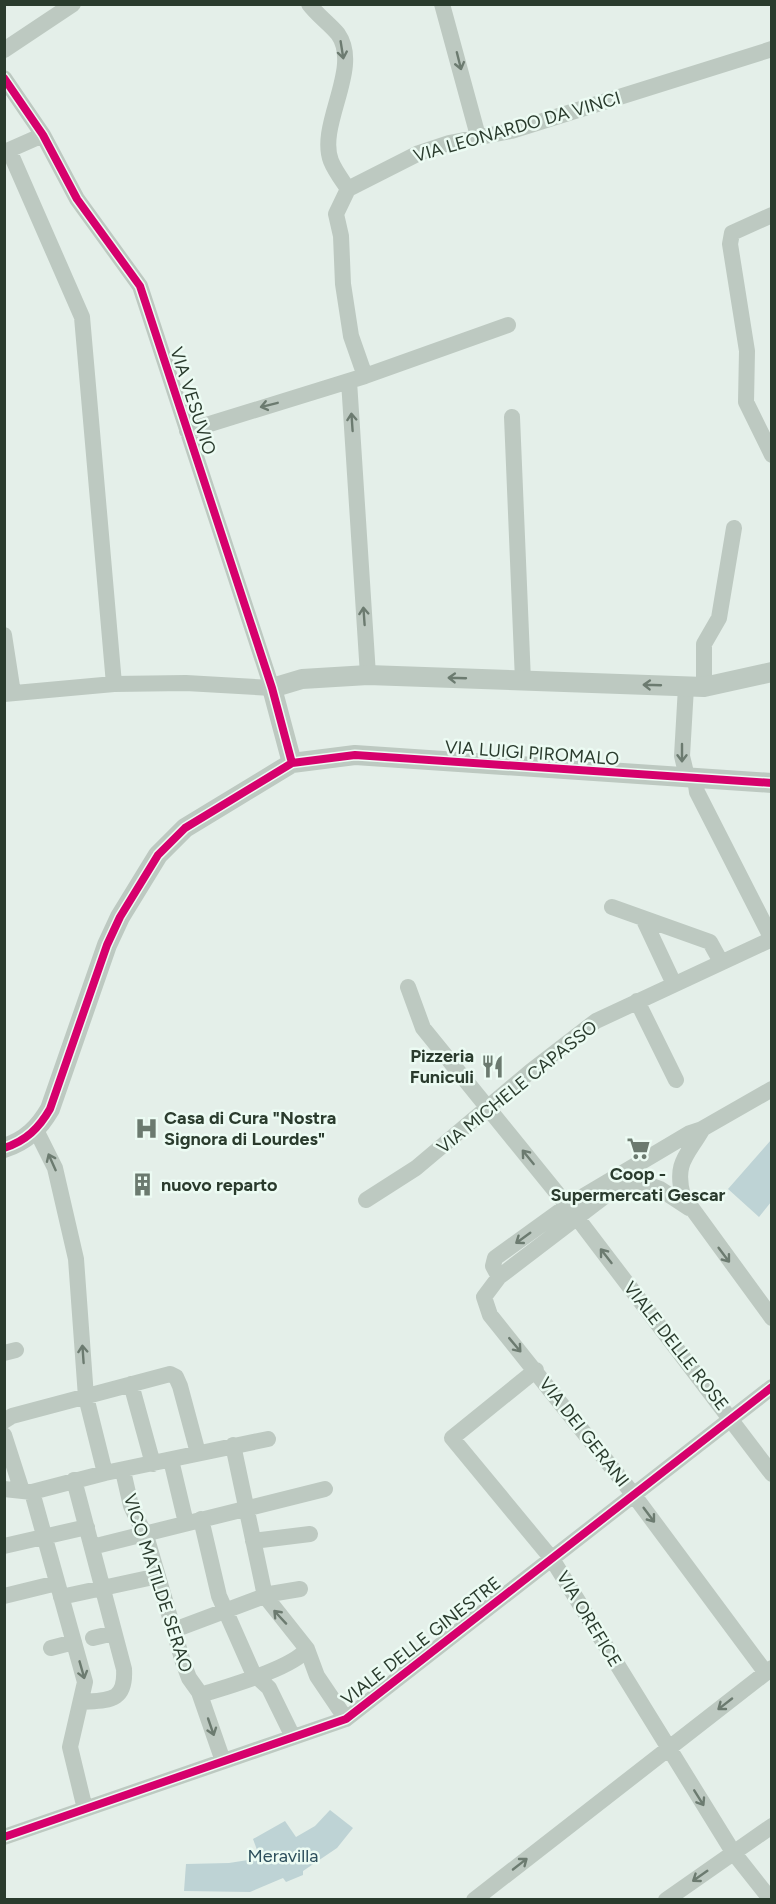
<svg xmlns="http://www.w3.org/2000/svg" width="776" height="1904" font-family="Figtree,sans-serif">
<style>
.green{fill:#bed3d5}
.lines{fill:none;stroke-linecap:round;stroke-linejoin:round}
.minor{stroke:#bdc9c1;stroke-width:16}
.tertiary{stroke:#bdc9c1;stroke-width:20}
.cycleway-casing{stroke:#ecfbf3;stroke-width:11}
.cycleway{stroke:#d6006c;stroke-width:8}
.oneway{stroke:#6c7b70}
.labels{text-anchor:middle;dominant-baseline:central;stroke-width:5;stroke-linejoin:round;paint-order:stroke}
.street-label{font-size:18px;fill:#2a3b2d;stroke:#ecfbf3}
.poi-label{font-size:18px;font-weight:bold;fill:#2a3b2d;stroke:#ecfbf3;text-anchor:start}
.park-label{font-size:18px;fill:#2c4e5b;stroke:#ecfbf3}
</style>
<rect width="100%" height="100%" fill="#e4efe9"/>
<!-- green -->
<path class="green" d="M771 1140V1202L759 1217 728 1189Z
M330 1810 353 1828 337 1848 303 1871V1875L286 1882 283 1878 250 1892 184 1891 186 1864 229 1863 260 1858 253 1839 285 1821 296 1837 315 1826Z"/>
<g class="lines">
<!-- minor -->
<path class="minor" d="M309 4C317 15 330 24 338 34 362 68 317 125 331 161 335 171 342 180 348 189
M442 4 478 136
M4 50 73 4
M4 78 43 135 77 199 140 286 272 688 186 683 114 684 4 694
M43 135 9 150 82 317 114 684
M772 215 732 233 730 244 747 351 746 402 772 455
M365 376 351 336 343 284 341 236 336 214 348 189 419 153 449 143 511 131 772 49
M349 381 368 675
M512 417 523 681
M187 431 365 376 508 325
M4 635 13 693
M686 687 682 756 687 777
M704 687V644L719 618 734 528
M695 778 697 792 772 939
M612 907 710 942 721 962
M643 918 674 984
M408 987 423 1028 578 1219 772 1474
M637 1001 676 1080
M36 1130 55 1168 76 1259 86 1397 105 1473
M702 1130C687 1156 674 1163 683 1196L772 1318
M619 1178 644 1183 660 1189 689 1208
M630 1182 617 1187 499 1277 484 1297 490 1315 633 1494 766 1673
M366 1200 416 1168 531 1071 596 1021 772 939
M499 1277 493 1266 495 1258 567 1206 690 1133 702 1129 772 1089
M4 1353 16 1350
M536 1370 452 1438 552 1559 733 1852 771 1900
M131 1384 153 1464
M4 1421 12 1416 170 1374 176 1377 180 1386 198 1453
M4 1435 22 1491
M233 1445 265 1596 307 1649 317 1676 346 1719
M171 1460 186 1523
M123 1471 131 1506 147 1539 183 1662 189 1678 199 1692 223 1761
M74 1480 124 1669C126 1702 109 1700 82 1702
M4 1489 32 1492 105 1473 268 1439
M32 1492 85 1682 70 1747 85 1809
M201 1519 219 1596 253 1673 269 1688 293 1737
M253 1541 310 1534
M4 1546 87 1527
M92 1547 325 1489
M4 1596 57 1583
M61 1597 158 1576
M174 1630 270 1594 300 1589
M93 1638 114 1633
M51 1648 74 1642
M199 1692 204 1694C229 1686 293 1668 307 1649
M4 1837 346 1719 772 1387
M474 1900 772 1668
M666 1900 772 1826"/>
<!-- tertiary -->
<path class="tertiary" d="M292 763 272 688 302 679 368 675 704 687 772 672
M4 1148C26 1141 39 1128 50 1109L107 945 120 917 158 855 185 828 292 763 355 755 772 783"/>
<defs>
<path id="cycleway" d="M4 78 43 135 77 199 140 286 272 688 292 763
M4 1148C26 1141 39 1128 50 1109L107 945 120 917 158 855 185 828 292 763 355 755 772 783
M4 1837 346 1719 772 1387"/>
</defs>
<!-- cycleway casing -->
<use href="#cycleway" class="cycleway-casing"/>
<!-- cycleway -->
<use href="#cycleway" class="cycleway"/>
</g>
<!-- one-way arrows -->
<defs><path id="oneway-shaft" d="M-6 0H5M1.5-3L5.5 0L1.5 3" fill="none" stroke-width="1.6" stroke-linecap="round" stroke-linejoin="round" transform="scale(1.5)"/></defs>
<g class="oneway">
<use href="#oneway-shaft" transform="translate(342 50) rotate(81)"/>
<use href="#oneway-shaft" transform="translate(459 61) rotate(76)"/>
<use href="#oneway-shaft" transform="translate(269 405) rotate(166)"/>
<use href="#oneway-shaft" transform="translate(352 422) rotate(-94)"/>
<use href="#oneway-shaft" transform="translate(364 616) rotate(-94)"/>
<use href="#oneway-shaft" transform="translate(457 678) rotate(-178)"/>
<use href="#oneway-shaft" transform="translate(652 685) rotate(-178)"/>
<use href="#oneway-shaft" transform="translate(682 753) rotate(90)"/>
<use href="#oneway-shaft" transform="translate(528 1157) rotate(-129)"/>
<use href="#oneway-shaft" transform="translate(52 1162) rotate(-114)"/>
<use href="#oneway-shaft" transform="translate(523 1238) rotate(144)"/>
<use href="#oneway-shaft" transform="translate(724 1255) rotate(53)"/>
<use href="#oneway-shaft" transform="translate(606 1256) rotate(-128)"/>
<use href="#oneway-shaft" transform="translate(515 1345) rotate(50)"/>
<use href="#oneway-shaft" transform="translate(83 1354) rotate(-94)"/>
<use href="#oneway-shaft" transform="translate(649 1515) rotate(53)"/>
<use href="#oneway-shaft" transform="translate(280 1617) rotate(-133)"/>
<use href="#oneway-shaft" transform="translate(82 1670) rotate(74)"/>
<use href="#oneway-shaft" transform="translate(725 1704) rotate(142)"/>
<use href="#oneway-shaft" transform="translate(211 1727) rotate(71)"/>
<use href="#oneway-shaft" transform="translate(699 1798) rotate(58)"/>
<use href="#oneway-shaft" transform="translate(520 1864) rotate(-38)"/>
<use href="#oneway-shaft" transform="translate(700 1876) rotate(145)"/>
</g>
<!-- icons -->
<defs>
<symbol id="restaurant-bare" viewBox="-9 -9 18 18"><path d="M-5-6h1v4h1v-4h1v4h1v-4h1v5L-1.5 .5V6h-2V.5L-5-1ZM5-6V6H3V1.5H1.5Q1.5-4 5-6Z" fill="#6b7a6f" stroke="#ecfbf3" stroke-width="2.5" paint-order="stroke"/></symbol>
<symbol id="hospital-bare" viewBox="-9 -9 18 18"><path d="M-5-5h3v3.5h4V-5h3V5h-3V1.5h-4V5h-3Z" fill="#6b7a6f" stroke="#ecfbf3" stroke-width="2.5" paint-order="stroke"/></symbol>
<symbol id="supermarket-bare" viewBox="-9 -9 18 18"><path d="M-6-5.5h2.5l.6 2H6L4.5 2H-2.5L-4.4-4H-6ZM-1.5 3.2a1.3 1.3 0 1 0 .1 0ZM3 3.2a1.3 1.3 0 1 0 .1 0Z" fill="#6b7a6f" stroke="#ecfbf3" stroke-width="2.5" paint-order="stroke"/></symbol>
<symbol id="building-bare" viewBox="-9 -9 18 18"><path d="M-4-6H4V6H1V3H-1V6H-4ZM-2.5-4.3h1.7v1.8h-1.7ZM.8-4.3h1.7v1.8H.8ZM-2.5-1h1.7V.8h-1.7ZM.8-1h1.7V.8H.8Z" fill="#6b7a6f" stroke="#ecfbf3" stroke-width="2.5" paint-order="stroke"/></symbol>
</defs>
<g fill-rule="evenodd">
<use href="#restaurant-bare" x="476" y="1050" width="33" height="33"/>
<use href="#hospital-bare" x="130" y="1112" width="33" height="33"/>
<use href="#supermarket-bare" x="622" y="1132" width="33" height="33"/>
<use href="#building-bare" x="126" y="1168" width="33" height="33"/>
</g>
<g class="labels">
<!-- street labels -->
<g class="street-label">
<text transform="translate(517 127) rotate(-16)">VIA LEONARDO DA VINCI</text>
<text transform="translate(193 401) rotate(72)">VIA VESUVIO</text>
<text transform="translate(532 753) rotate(4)">VIA LUIGI PIROMALO</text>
<text transform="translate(517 1087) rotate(-39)">VIA MICHELE CAPASSO</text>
<text transform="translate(676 1346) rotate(52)">VIALE DELLE ROSE</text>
<text transform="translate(584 1432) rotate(52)">VIA DEI GERANI</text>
<text transform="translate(158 1583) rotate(72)">VICO MATILDE SERAO</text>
<text transform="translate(589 1619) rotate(59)">VIA OREFICE</text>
<text transform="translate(421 1641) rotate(-38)">VIALE DELLE GINESTRE</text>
</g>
<!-- poi labels -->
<g class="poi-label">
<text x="474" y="1056" text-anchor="end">Pizzeria<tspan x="474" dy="21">Funiculi</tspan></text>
<text x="164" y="1118">Casa di Cura "Nostra<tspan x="164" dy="21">Signora di Lourdes"</tspan></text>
<text x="638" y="1174" text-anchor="middle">Coop -<tspan x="638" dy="21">Supermercati Gescar</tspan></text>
<text x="161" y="1185">nuovo reparto</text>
</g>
<!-- park labels -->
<g class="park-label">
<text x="283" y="1856">Meravilla</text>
</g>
</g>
<!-- border -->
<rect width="776" height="1904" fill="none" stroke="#2a3b2d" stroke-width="12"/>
</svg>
